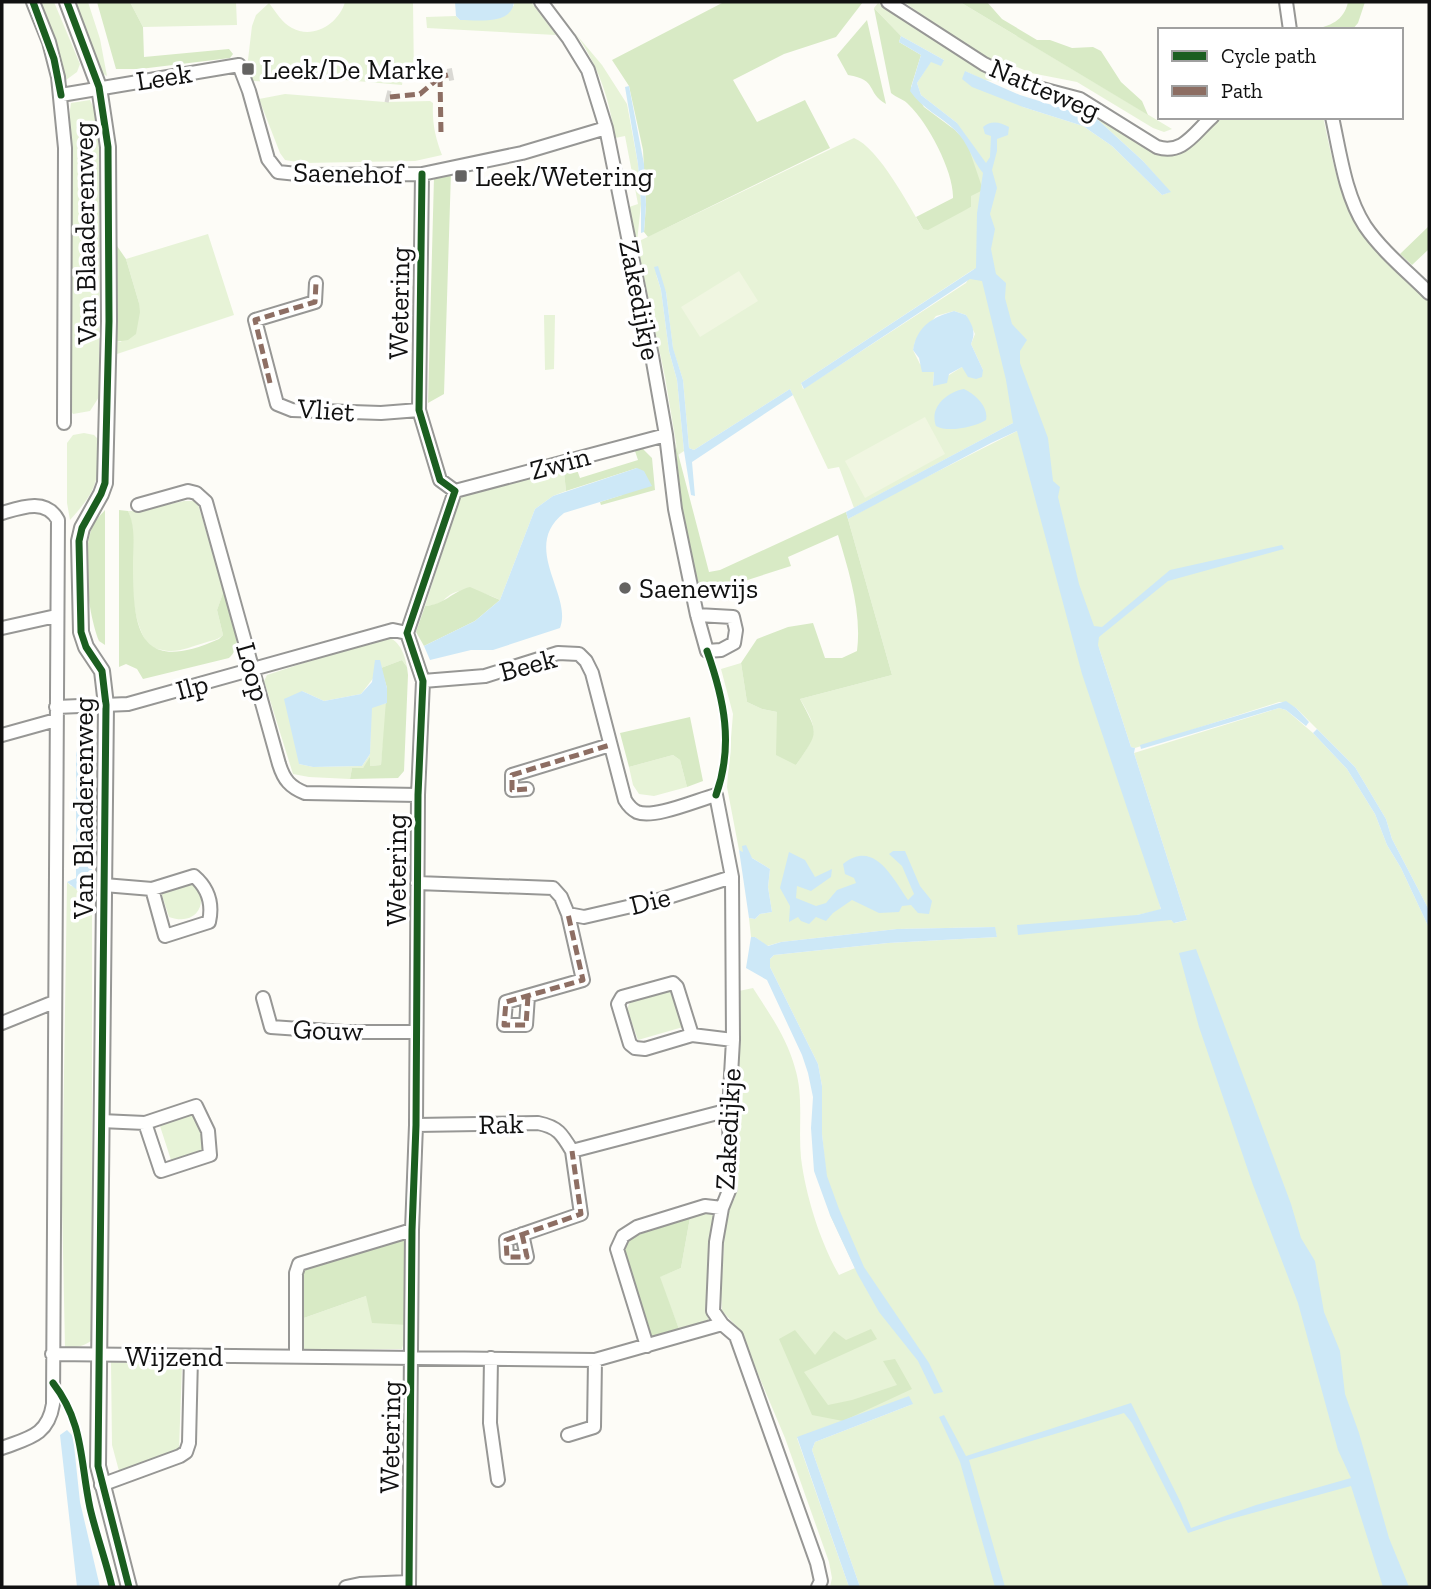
<svg xmlns="http://www.w3.org/2000/svg" width="1431" height="1589" font-family="'Zilla Slab',serif">
<style>
.green{fill:#e7f3d7;fill-rule:evenodd}
.forest{fill:#d8eac5}
.pitch{fill:#f0f6e1}
.water{fill:#cde8f7}
.lines{fill:none;stroke-linecap:round;stroke-linejoin:round}
.minor-tunnel{stroke:#dad9d4;stroke-width:12;stroke-dasharray:12 6;stroke-linecap:butt}
.minor-casing{stroke:#979795;stroke-width:16}
.tertiary-casing{stroke:#979795;stroke-width:18}
.minor{stroke:#fffffe;stroke-width:12}
.tertiary{stroke:#fffffe;stroke-width:14}
.quiet{stroke:#8d6e63;stroke-width:5;stroke-dasharray:10 5;stroke-linecap:butt}
.cycleway-casing{stroke:#fff;stroke-width:11}
.cycleway{stroke:#1b5e20;stroke-width:7}
.poi-dot{fill:#646362;stroke:#fff;stroke-width:2.5}
.labels{text-anchor:middle;dominant-baseline:central;stroke-width:7;stroke-linejoin:round;paint-order:stroke}
.poi-label{font-size:28px;fill:#111;stroke:#fff;text-anchor:start}
.street-label{font-size:28px;fill:#111;stroke:#fff}
</style>
<rect width="100%" height="100%" fill="#fdfcf7"/>
<!-- green -->
<path class="green" d="M37 2H54L80 64 77 72 66 80 63 79Z
M74 2H88L100 39 107 76 103 74Z
M130 2H236L237 25 143 27Z
M345 2H413L414 79 403 78 402 85 299 76 273 82 252 81 247 68 252 26 256 15 269 3C276 12 282 23 292 28 314 40 339 23 345 2Z
M514 2H531L556 35 427 28 426 17 456 16 460 20 514 6Z
M904 2H960L1172 129 1164 132 1153 128 1077 82 1031 73 1017 67 1004 69 966 46Z
M878 3 1008 82 984 80 965 71 1023 107 1083 126 1112 146 1162 195 1170 192 1143 161 1097 119C1122 127 1158 168 1184 151 1197 143 1206 127 1219 117H1323C1332 156 1339 203 1364 235 1383 259 1408 280 1429 301V910L1392 839 1386 819 1355 767 1296 708 1286 702H1279L1135 748 1131 747 1098 645 1161 910 1137 915 1171 920 1175 923 1187 920 1134 753 1279 708 1286 710 1313 733 1347 769 1375 814 1387 845 1401 868 1429 928V1587H860L812 1450 815 1442 913 1404 797 1438 849 1587H830L832 1578 829 1562 785 1438 739 1329 722 1311 721 1294 726 1211 735 1198V1039L739 991 753 988C769 1013 787 1038 795 1068 804 1097 798 1128 801 1158 806 1197 820 1241 839 1275L855 1268 830 1215 822 1134V1086L818 1064 770 967V959L774 955 888 943 997 937 994 927 897 929 781 942 767 946 755 937H751L749 918 755 919 760 914 772 912 768 887 770 869 739 850 727 787 733 714 721 669 741 663 747 702 762 709 777 712 796 765C817 734 820 732 800 699L892 675 848 519 887 497 1017 431 1013 423 854 508 839 467 828 469 790 389 694 450 689 448 683 380 673 349 666 292 656 274 661 290 669 351 677 380 684 451 678 455 665 377 629 207 638 204 625 136 615 138C610 100 598 64 575 33L602 65 627 104 638 164 641 204 637 242 854 138C879 148 909 206 923 229L971 207 957 123 921 95 917 83 931 61 944 60 901 36 874 8ZM974 269 966 283 803 389 801 383ZM954 311 966 315 975 334 971 344 983 370 962 367 933 385 934 372 920 364 913 350 915 342 936 316Z
M285 94 385 102 430 101 433 103C432 122 435 137 442 155L415 161 303 163 285 160 280 153 259 99Z
M90 100 97 115 100 165 99 397 90 411 73 414 70 409 69 118 71 103Z
M208 234 234 315 114 355 115 342H121L139 303 126 259Z
M544 315H555L554 369 545 370Z
M84 433 94 435 100 441C98 482 98 489 70 520L67 503V443L73 435Z
M564 472 566 491 553 496 535 509 500 600C488 594 469 587 456 592 442 597 446 605 425 606L460 498 476 489Z
M184 501H197L224 590 217 610 223 635C217 640 214 640 207 642 183 649 174 656 149 646 131 619 132 586 133 555 133 540 134 525 128 511H138Z
M383 637C398 636 405 654 407 667L402 660 381 668 361 694 324 701 302 691 299 764 313 767 362 766 370 754 371 707 387 703 381 765 370 766V759L363 768H352L350 779 309 777 293 774 264 681 267 675Z
M673 755 680 760 687 787 654 796 639 794 633 785 629 767Z
M67 882 71 886 86 888 92 884V1340C83 1347 75 1348 65 1347L62 1203Z
M190 883 200 888C206 911 192 925 169 917L161 892Z
M669 988C679 1000 682 1012 683 1027L638 1040 627 1009 632 998Z
M188 1114 196 1117 207 1142 204 1152 172 1163 159 1123Z
M714 1211 708 1320 679 1329 659 1277 681 1268 691 1212Z
M366 1296 408 1325 402 1349 301 1350V1319Z
M111 1362 182 1365 179 1450 119 1471 112 1445Z"/>
<!-- forest -->
<path class="forest" d="M97 2H130L143 27 144 57 229 49 233 54 230 58 140 69H116Z
M724 2H863L836 37 784 54 733 80 757 122 805 100 830 148 648 237 644 232 646 205 643 150 629 86 612 60Z
M960 2H987L1002 19 1037 40H1050L1072 48 1093 47 1101 51 1121 82 1142 101 1148 115Z
M1348 2H1365L1358 23 1352 30H1312C1330 26 1344 21 1348 2Z
M874 8 901 36 899 42 921 55 911 87 924 107 955 130 967 143 983 190 971 196V207L928 230 923 229 916 217 953 198C954 172 928 123 909 105 904 99 897 98 891 93Z
M867 20 886 104C865 92 879 80 848 75L837 55Z
M451 172 444 394 428 403 434 177Z
M1429 226V249L1412 265 1400 254Z
M117 246 126 259 139 303 140 312 136 334 128 340 115 342Z
M675 442 709 572 720 570 846 512 892 675 800 699C819 735 819 731 796 765L776 755 777 712 762 709 747 702 741 663 757 639 788 627 813 623 825 658H842L857 651C862 612 849 572 838 535L788 557 791 566 701 595 683 518Z
M643 449 652 458 655 490 601 505 600 502 622 495 637 468 566 491 564 472 576 467 580 478 638 460 635 451Z
M105 510V645L99 641C88 614 81 555 92 528 94 521 100 516 105 510Z
M119 510 128 511C136 527 133 547 133 564 133 633 140 674 219 639L223 635 217 610 224 590C229 609 247 642 229 658L143 679 137 669 126 664 119 667Z
M470 587 500 600 475 621 424 646 416 632 425 606C444 605 453 591 470 587Z
M402 660 407 667 408 675 404 771 398 778 350 779 352 768H363L370 757V766L381 765 387 688 381 668Z
M690 717 703 781 687 787 680 760 673 755 629 767 620 733Z
M691 1212 681 1268 660 1277 679 1329 652 1338 621 1238Z
M408 1236V1325L372 1323 366 1296 301 1319 303 1266Z
M871 1329 877 1339 804 1372 828 1405 852 1400 897 1385 883 1361 895 1359 912 1389 843 1421 812 1415 779 1339 795 1330 815 1355 834 1331 846 1340Z"/>
<!-- pitch -->
<path class="pitch" d="M739 271 758 301 700 337 681 307Z
M925 417 945 454 865 498 845 461Z"/>
<!-- water -->
<path class="water" d="M455 2H514C512 25 477 20 460 20L456 16Z
M901 36 944 60 941 66 931 62 917 83 921 95 957 123 986 163 990 157 991 136 985 134 983 127C991 120 1000 122 1009 127L1008 135 997 139V151L992 170 997 188 990 214 995 229 991 249 996 274 1006 283 1005 298 1012 324 1027 340 1020 351V363L1048 438 1053 481 1060 487 1058 497 1079 584 1094 626 1102 627 1170 570 1282 545 1284 549 1168 581 1099 637 1098 645 1131 747 1135 748 1134 753 1187 920 1174 923 1171 920 1018 935 1017 925 1137 915 1161 909 1082 674 1017 431 991 443 848 519 846 512 1013 423 1006 380 982 281 970 279 804 389 801 383 976 268 977 213 983 173C972 160 968 143 956 131 941 116 922 109 910 91L921 55 899 42Z
M965 71 1020 95 1097 119 1143 161 1171 192 1162 195 1112 146 1083 126 1023 107 972 87 962 79Z
M629 86 644 164 646 205 644 232 641 233V204L638 164 625 87Z
M658 266 666 292 673 348 683 380 689 448 694 450 790 389 793 395 692 462 695 496 691 495 684 451 677 380 669 351 661 290 654 267Z
M954 311 966 315C973 326 976 332 971 344L983 370 982 377 976 379 968 377 962 367 949 374 947 383 933 386 934 372H922L919 358 913 350C917 326 933 317 954 311Z
M964 389C975 394 989 407 986 420 975 427 948 433 936 426 929 407 947 392 964 389Z
M637 468 644 471 652 486 564 513C520 547 573 595 560 628L493 650H471L430 660 424 646 475 621 500 600 535 509 553 496Z
M380 660 387 688V703L372 708 370 754 362 766 313 767 299 764 284 699 302 691 324 701 361 694 372 682 375 660Z
M1286 701 1296 708 1309 722 1306 726 1286 710 1279 708 1141 749 1140 745Z
M1317 729 1355 767 1386 819 1392 839 1429 910V928L1401 868 1387 845 1375 814 1347 769 1313 733Z
M84 748 91 752 92 884 86 888 76 889 67 882 76 878V753L78 749Z
M746 845 752 858 770 869 768 887 772 912 760 914 755 919 749 918 739 850 743 852 742 846Z
M893 851H905L920 886 932 901 929 914 918 913 911 905 902 906 899 912 879 913 852 900 833 913 826 921 816 917 809 924 801 921 798 917 789 922 790 906 780 888 789 852 805 860 815 877 832 869 831 877 811 891 797 886 796 898 816 906 826 903 837 890 856 883 854 878 845 874 843 864C874 839 892 877 908 900L914 894 902 866 889 854Z
M995 927 997 937 888 943 774 955 770 959V967L818 1064 822 1086V1134L827 1176 839 1209 864 1267 929 1363 943 1392 934 1394 918 1361 879 1312 857 1273 830 1215 814 1171 811 1128 813 1097 808 1073 802 1055 767 980 746 968 751 937H755L768 946 781 942 897 929Z
M1196 949 1291 1204 1301 1238 1315 1261 1324 1312 1340 1351 1345 1394 1359 1433 1389 1538 1409 1587H1383L1351 1486 1227 1520 1188 1533 1132 1423 1124 1413 969 1460 1005 1587H995L960 1462 939 1417 944 1415 966 1456 1131 1403 1181 1503 1191 1528 1256 1505 1351 1478 1338 1450 1298 1303 1253 1185 1199 1027 1179 953Z
M909 1396 913 1404 815 1442 812 1450 860 1587H849L797 1437Z
M67 1430 73 1436 80 1502 100 1587H77L60 1435Z"/>
<g class="lines">
<!-- minor-tunnel -->
<path class="minor-tunnel" d="M448 75 453 74
M386 96 390 97"/>
<defs>
<path id="minor" d="M33 2 49 42 58 77 65 148 64 423
M541 2 569 39 588 70 606 128 652 356 666 435 675 509 697 615 707 651 721 650 734 643 736 630 733 617 697 615
M888 2 984 64 1027 85 1080 99 1157 147C1183 155 1194 133 1212 117
M1286 2 1290 30
M61 95 239 65 249 91 268 159 278 172 307 175 422 174 522 153 606 128
M1332 117C1340 153 1345 195 1365 226 1382 251 1408 272 1429 293
M316 283 315 302 255 320 277 404 292 410 381 413 419 410
M455 491 666 435
M138 505 188 491 196 493 206 502 279 764C284 780 290 787 305 793L418 795
M2 513C22 507 46 498 58 520L53 1404C48 1436 28 1438 2 1448
M2 628 56 616
M423 681 485 676 558 653 579 654 586 661 592 673 625 800C628 805 631 809 637 812 654 819 697 800 716 795L732 877 733 1040 729 1110 730 1188 722 1208 716 1242 713 1311 722 1324 736 1336 817 1563 821 1581 818 1587
M56 707 128 704 393 630 407 633
M2 735 56 720
M527 789 512 790V775L610 745
M417 883 553 888 561 897 568 914 584 917 662 899 732 877
M104 885 152 889 165 936 209 922C213 904 208 888 194 876L152 889
M528 996 526 1025H504L506 1002 583 980 568 914
M263 998 271 1027 344 1032H415
M2 1023 54 1002
M692 1035 677 987 673 983 622 997 618 1004 630 1044 635 1048 645 1049 692 1035 733 1040
M101 1121 145 1123 161 1171 210 1155 208 1131 196 1106 145 1123
M416 1125 538 1123C558 1127 562 1134 572 1151L729 1110
M522 1234 527 1257H507L506 1240 581 1214 572 1151
M647 1346 617 1249 623 1236 637 1227 705 1206 722 1208
M52 1354 595 1360 722 1324
M296 1355V1273L299 1264 412 1230
M491 1358 490 1423 498 1480
M568 1435 594 1427 595 1360
M101 1485 180 1456 186 1452 189 1443 191 1357
M346 1587 360 1584 409 1582
M409 1587 412 1230 416 1125 418 795 423 681 407 633 455 491 440 480 419 410 422 174"/>
<path id="tertiary" d="M67 2 99 87 108 147 109 321 105 483 101 494 82 528 79 541 81 632 86 647 102 671 106 705 98 1466 129 1587"/>
</defs>
<!-- minor casing -->
<use href="#minor" class="minor-casing"/>
<!-- tertiary casing -->
<use href="#tertiary" class="tertiary-casing"/>
<!-- minor -->
<use href="#minor" class="minor"/>
<!-- tertiary -->
<use href="#tertiary" class="tertiary"/>
<!-- quiet -->
<path class="quiet" d="M440 77 441 133
M390 97 420 94 440 77 448 75
M270 383 255 320 315 302 316 283
M527 789 512 790V775L610 745
M528 996 526 1025H504L506 1002 583 980 568 914
M522 1234 527 1257H507L506 1240 581 1214 572 1151"/>
<defs>
<path id="cycleway" d="M33 2 54 59 61 95
M67 2 99 87 108 147 109 321 105 483 101 494 82 528 79 541 81 632 86 647 102 671 106 705 98 1466 129 1587
M707 651C724 699 734 745 716 795
M53 1383C84 1423 80 1461 90 1508 96 1534 106 1561 112 1587
M409 1587 412 1230 416 1125 418 795 423 681 407 633 455 491 440 480 419 410 422 174"/>
</defs>
<!-- cycleway casing -->
<use href="#cycleway" class="cycleway-casing"/>
<!-- cycleway -->
<use href="#cycleway" class="cycleway"/>
</g>
<!-- markers -->
<g class="poi-dot">
<rect x="241" y="62" width="14" height="14" rx="3.5"/>
<rect x="454" y="169" width="14" height="14" rx="3.5"/>
<circle cx="625" cy="588" r="7"/>
</g>
<g class="labels">
<!-- poi labels -->
<g class="poi-label">
<text x="262" y="69">Leek/De Marke</text>
<text x="475" y="176">Leek/Wetering</text>
<text x="639" y="588">Saenewijs</text>
</g>
<!-- street labels -->
<g class="street-label">
<text transform="translate(164 77) rotate(-9)">Leek</text>
<text transform="translate(1045 89) rotate(23)">Natteweg</text>
<text transform="translate(348 173) rotate(1)">Saenehof</text>
<text transform="translate(85 233) rotate(-91)">Van Blaaderenweg</text>
<text transform="translate(640 300) rotate(79)">Zakedijkje</text>
<text transform="translate(399 303) rotate(-89)">Wetering</text>
<text transform="translate(326 410) rotate(4)">Vliet</text>
<text transform="translate(560 463) rotate(-15)">Zwin</text>
<text transform="translate(528 665) rotate(-15)">Beek</text>
<text transform="translate(253 672) rotate(74)">Loop</text>
<text transform="translate(192 687) rotate(-15)">Ilp</text>
<text transform="translate(83 808) rotate(-90)">Van Blaaderenweg</text>
<text transform="translate(396 870) rotate(-90)">Wetering</text>
<text transform="translate(650 901) rotate(-14)">Die</text>
<text transform="translate(328 1030) rotate(2)">Gouw</text>
<text transform="translate(501 1124) rotate(-1)">Rak</text>
<text transform="translate(728 1129) rotate(-87)">Zakedijkje</text>
<text x="174" y="1356">Wijzend</text>
<text transform="translate(390 1437) rotate(-89)">Wetering</text>
</g>
</g>
<!-- border -->
<rect width="1431" height="1589" fill="none" stroke="#111111" stroke-width="7"/>
<!-- legend -->
<rect x="1158" y="28" width="245" height="91" fill="#ffffff" stroke="#a0a0a0" stroke-width="2"/>
<rect x="1172" y="51" width="35" height="10" fill="#1b5e20" stroke="#a0a0a0" stroke-width="2"/>
<text x="1221" y="63" font-size="21" fill="#111111">Cycle path</text>
<rect x="1172" y="86" width="35" height="10" fill="#8d6e63" stroke="#a0a0a0" stroke-width="2"/>
<text x="1221" y="98" font-size="21" fill="#111111">Path</text>
</svg>
